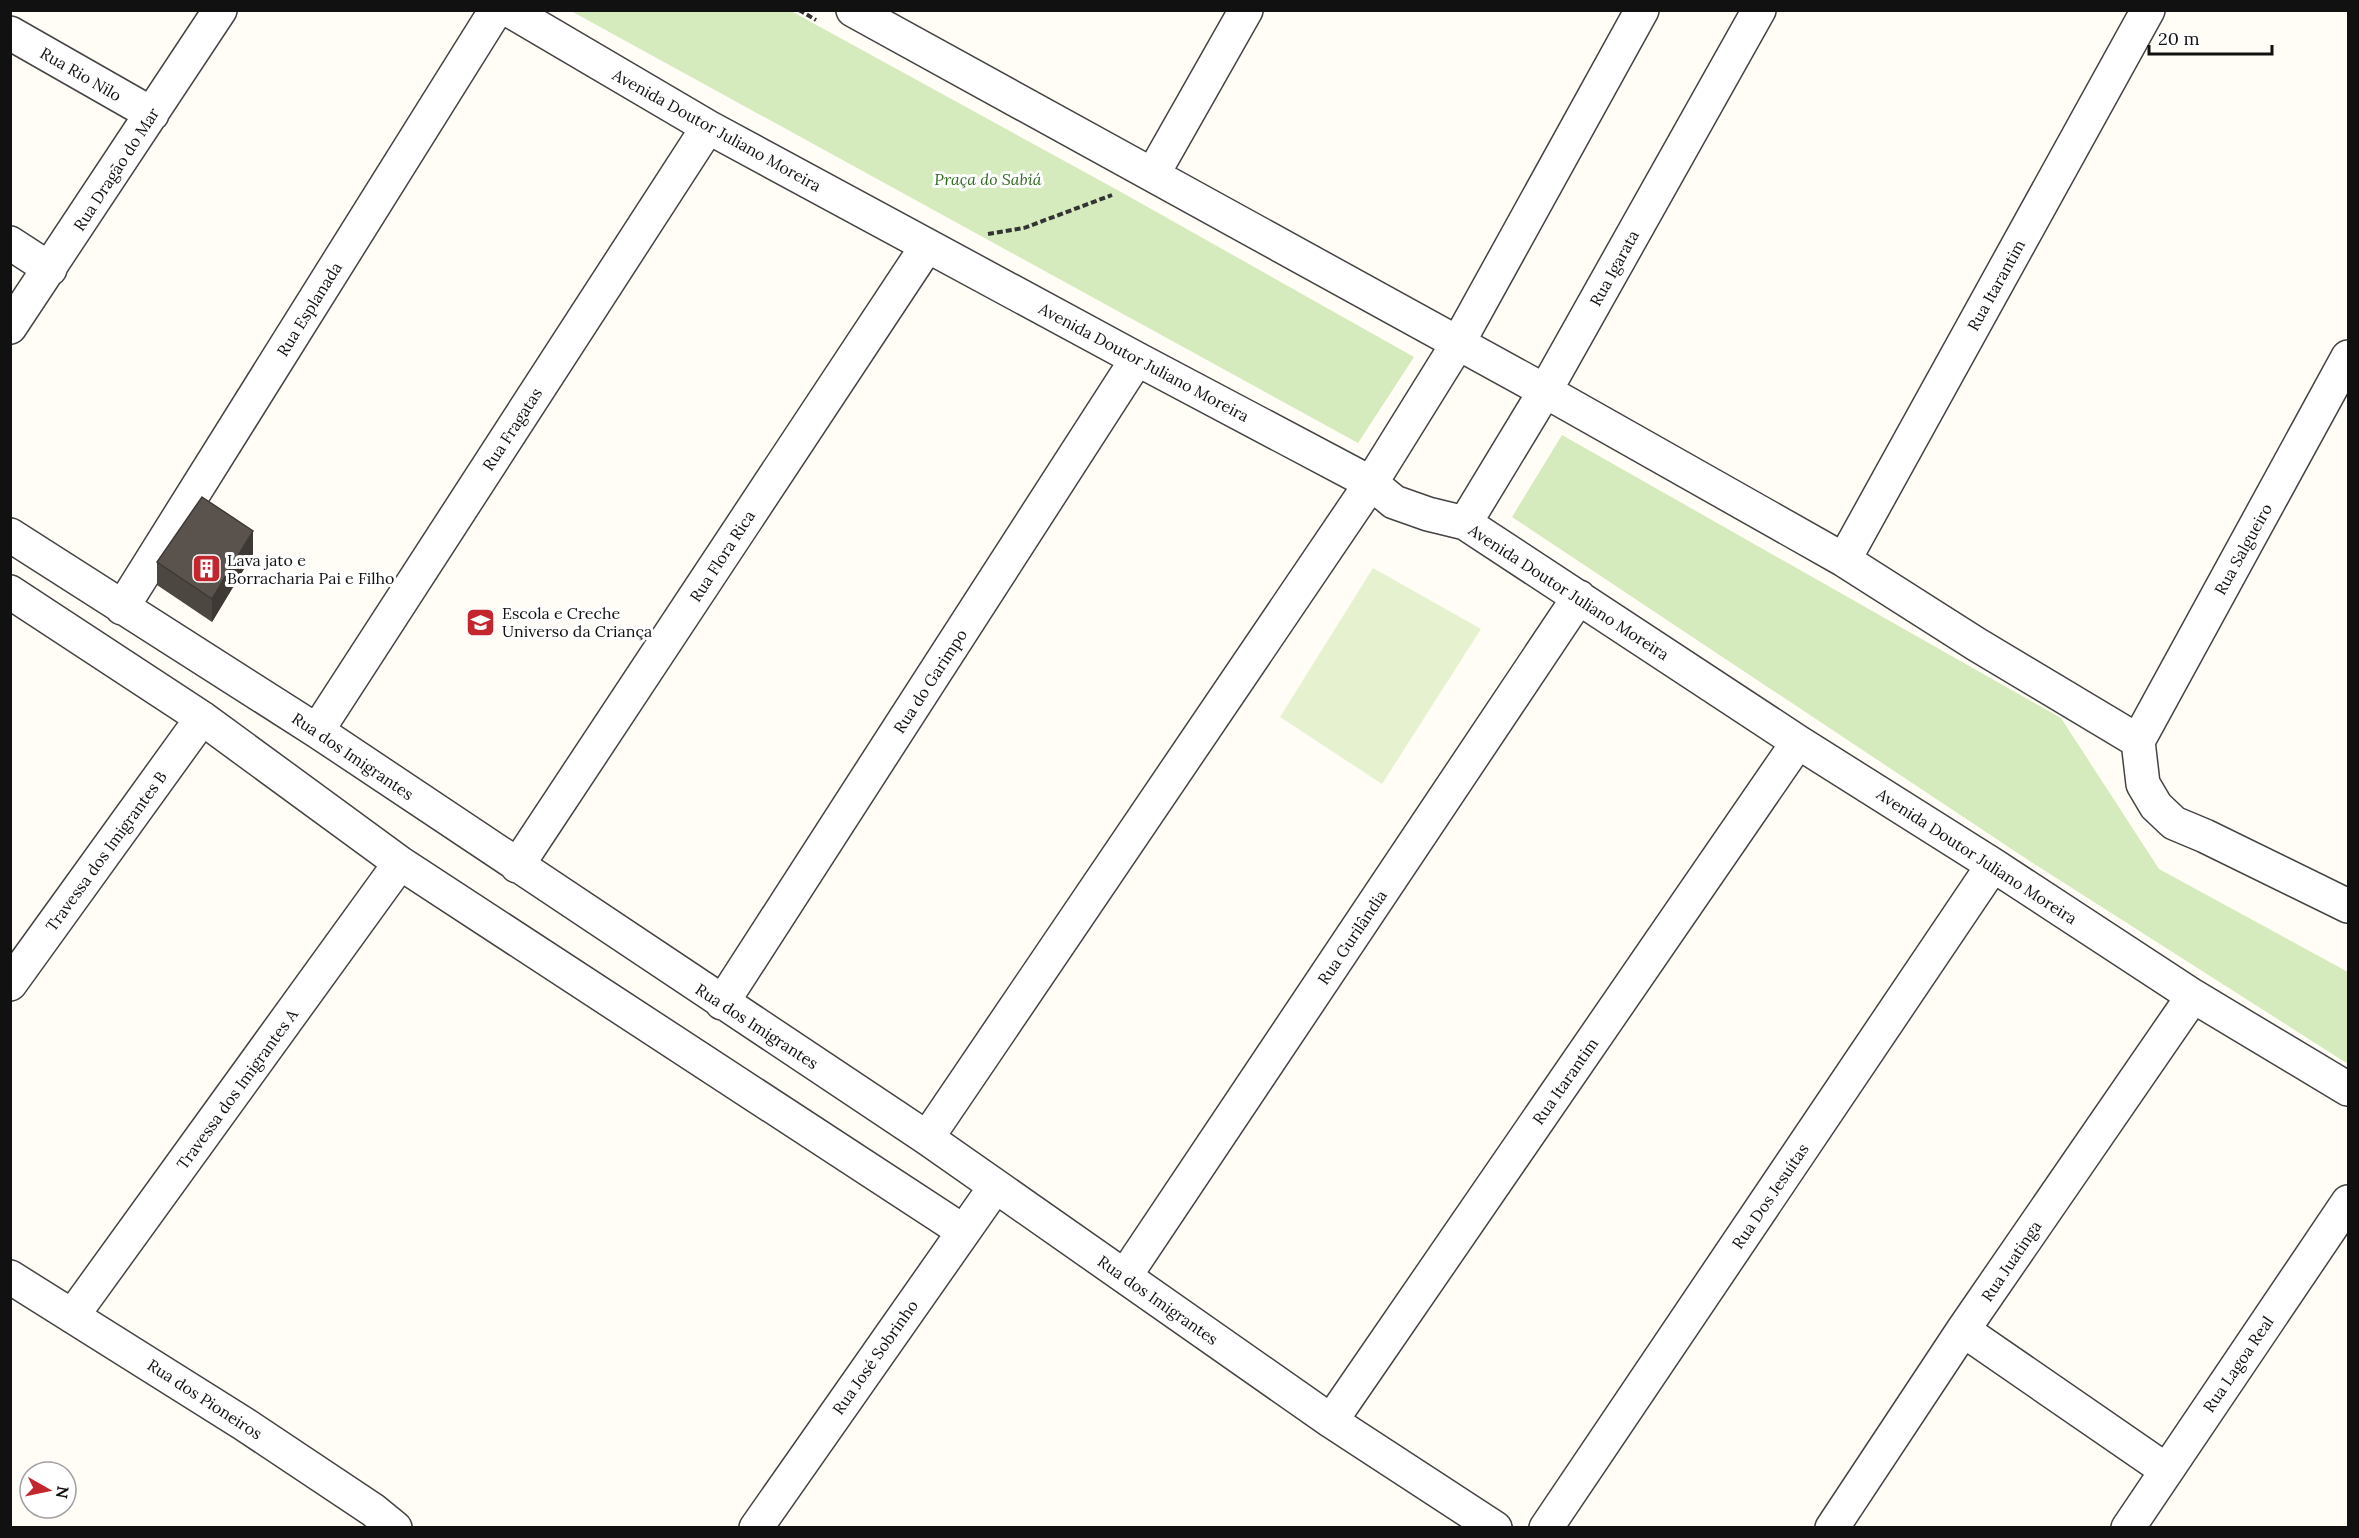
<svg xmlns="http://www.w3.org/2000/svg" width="2359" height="1538" font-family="Lora,serif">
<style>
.green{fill:#d5ebbd}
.pitch{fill:#e6f2cf}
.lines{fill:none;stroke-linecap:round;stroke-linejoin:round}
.minor-casing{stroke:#444;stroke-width:36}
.path{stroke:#333;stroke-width:4;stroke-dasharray:6 3;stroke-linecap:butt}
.minor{stroke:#fff;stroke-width:33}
.wall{fill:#4d4742}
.shaded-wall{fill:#3f3936}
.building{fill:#5a524d;stroke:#3f3936;stroke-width:1.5}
.labels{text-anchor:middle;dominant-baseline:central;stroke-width:6;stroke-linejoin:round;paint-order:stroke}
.street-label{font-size:16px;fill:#111;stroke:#fff}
.park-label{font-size:16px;font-style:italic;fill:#2f6b1f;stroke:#fff}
.poi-label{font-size:16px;fill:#111;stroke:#fff;text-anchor:start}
</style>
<rect width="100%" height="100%" fill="#fffdf5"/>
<!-- green -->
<path class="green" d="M571 11H791L1121 192 1414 357 1358 443Z
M1562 435 2061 718 2159 869 2348 972V1064L2022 856 1512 517Z"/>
<!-- pitch -->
<path class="pitch" d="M1373 568 1481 629 1382 784 1280 717Z"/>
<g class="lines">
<defs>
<path id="minor" d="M509 10 708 127 1137 359 1371 483 1394 502 1428 514 1465 523 1798 742 1993 865 2193 996 2348 1089
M853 10 1545 391 1844 560 1976 644 2138 741 2143 784 2156 806 2174 823 2205 836 2348 906
M10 33 152 114
M1153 174 1246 10
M10 243 50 269
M10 327 220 10
M1465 523 1545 391 1759 10
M10 535 317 731 927 1138 1331 1421 1495 1528
M1844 560 2148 10
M10 592 202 718 400 863 963 1231
M122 608 496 10
M317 731 708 127
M2138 741 2348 357
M517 866 927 246
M10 984 202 718
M722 1003 1137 359
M927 1138 1371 483 1458 343 1642 10
M1125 1276 1579 597
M10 1277 244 1424 373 1510 395 1528
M73 1315 400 863
M1963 1330 2166 1470
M1331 1421 1798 742
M756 1528 995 1187
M1546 1528 1993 865
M1832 1528 1963 1330 2193 996
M2128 1528 2348 1202"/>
</defs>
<!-- minor casing -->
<use href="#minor" class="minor-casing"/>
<!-- path -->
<path class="path" d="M799 10 816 20
M988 234 1024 228 1112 195"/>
<!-- minor -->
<use href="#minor" class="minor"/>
</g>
<!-- wall -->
<path class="wall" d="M253 554 212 622 157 585V562Z"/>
<!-- shaded-wall -->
<path class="shaded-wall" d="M253 531V554L212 622V599Z"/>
<!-- building -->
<path class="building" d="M202 497 253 531 212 599 157 562Z"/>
<!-- icons -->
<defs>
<symbol id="building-square" viewBox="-11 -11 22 22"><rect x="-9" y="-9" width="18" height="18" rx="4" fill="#c4262e" stroke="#fff"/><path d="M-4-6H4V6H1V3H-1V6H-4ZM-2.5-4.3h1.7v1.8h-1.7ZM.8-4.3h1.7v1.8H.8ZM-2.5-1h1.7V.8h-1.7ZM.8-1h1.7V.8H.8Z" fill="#fff"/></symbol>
<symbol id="school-square" viewBox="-11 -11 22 22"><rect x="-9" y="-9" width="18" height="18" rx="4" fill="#c4262e" stroke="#fff"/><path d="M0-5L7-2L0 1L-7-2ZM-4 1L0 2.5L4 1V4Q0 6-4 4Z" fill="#fff"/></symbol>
</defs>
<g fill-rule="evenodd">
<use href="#building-square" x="190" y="552" width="33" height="33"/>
<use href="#school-square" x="464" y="606" width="33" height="33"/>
</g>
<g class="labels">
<!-- street labels -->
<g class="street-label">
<text transform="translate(81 74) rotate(30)">Rua Rio Nilo</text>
<text transform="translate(717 130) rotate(29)">Avenida Doutor Juliano Moreira</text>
<text transform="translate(116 169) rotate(-57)">Rua Dragão do Mar</text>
<text transform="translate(1614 268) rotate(-61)">Rua Igarata</text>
<text transform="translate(1996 285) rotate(-61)">Rua Itarantim</text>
<text transform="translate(309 309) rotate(-58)">Rua Esplanada</text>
<text transform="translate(1144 362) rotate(28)">Avenida Doutor Juliano Moreira</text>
<text transform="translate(512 429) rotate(-57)">Rua Fragatas</text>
<text transform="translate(2243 549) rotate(-61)">Rua Salgueiro</text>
<text transform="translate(722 556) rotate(-57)">Rua Flora Rica</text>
<text transform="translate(1569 592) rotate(33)">Avenida Doutor Juliano Moreira</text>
<text transform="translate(930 681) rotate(-57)">Rua do Garimpo</text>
<text transform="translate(353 756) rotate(34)">Rua dos Imigrantes</text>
<text transform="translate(106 851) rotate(-54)">Travessa dos Imigrantes B</text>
<text transform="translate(1977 856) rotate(33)">Avenida Doutor Juliano Moreira</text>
<text transform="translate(1352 937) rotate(-56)">Rua Gurilândia</text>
<text transform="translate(757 1026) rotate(33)">Rua dos Imigrantes</text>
<text transform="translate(1565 1081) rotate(-55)">Rua Itarantim</text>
<text transform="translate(237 1089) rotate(-54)">Travessa dos Imigrantes A</text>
<text transform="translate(1770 1196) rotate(-56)">Rua Dos Jesuítas</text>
<text transform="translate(2011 1261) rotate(-56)">Rua Juatinga</text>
<text transform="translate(1158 1300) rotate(35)">Rua dos Imigrantes</text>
<text transform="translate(875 1357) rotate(-55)">Rua José Sobrinho</text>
<text transform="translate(2238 1364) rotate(-56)">Rua Lagoa Real</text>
<text transform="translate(205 1399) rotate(33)">Rua dos Pioneiros</text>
</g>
<!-- park labels -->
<g class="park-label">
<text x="988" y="179">Praça do Sabiá</text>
</g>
<!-- poi labels -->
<g class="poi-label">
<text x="227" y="560">Lava jato e<tspan x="227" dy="18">Borracharia Pai e Filho</tspan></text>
<text x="502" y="613">Escola e Creche<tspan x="502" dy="18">Universo da Criança</tspan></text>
</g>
</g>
<!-- border -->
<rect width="2359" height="1538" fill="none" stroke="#111111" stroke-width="24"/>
<!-- north arrow -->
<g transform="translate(48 1490) rotate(99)"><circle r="28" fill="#ffffff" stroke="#a0a0a0" stroke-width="1.5"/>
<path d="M0-4.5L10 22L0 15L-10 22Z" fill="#c4262e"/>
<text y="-9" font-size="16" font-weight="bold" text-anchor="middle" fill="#111111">N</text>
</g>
<!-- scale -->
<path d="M2149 45v9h123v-9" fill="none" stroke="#111111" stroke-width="3"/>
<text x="2158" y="45" font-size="18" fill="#111111" stroke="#ffffff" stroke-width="4.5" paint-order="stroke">20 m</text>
</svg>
